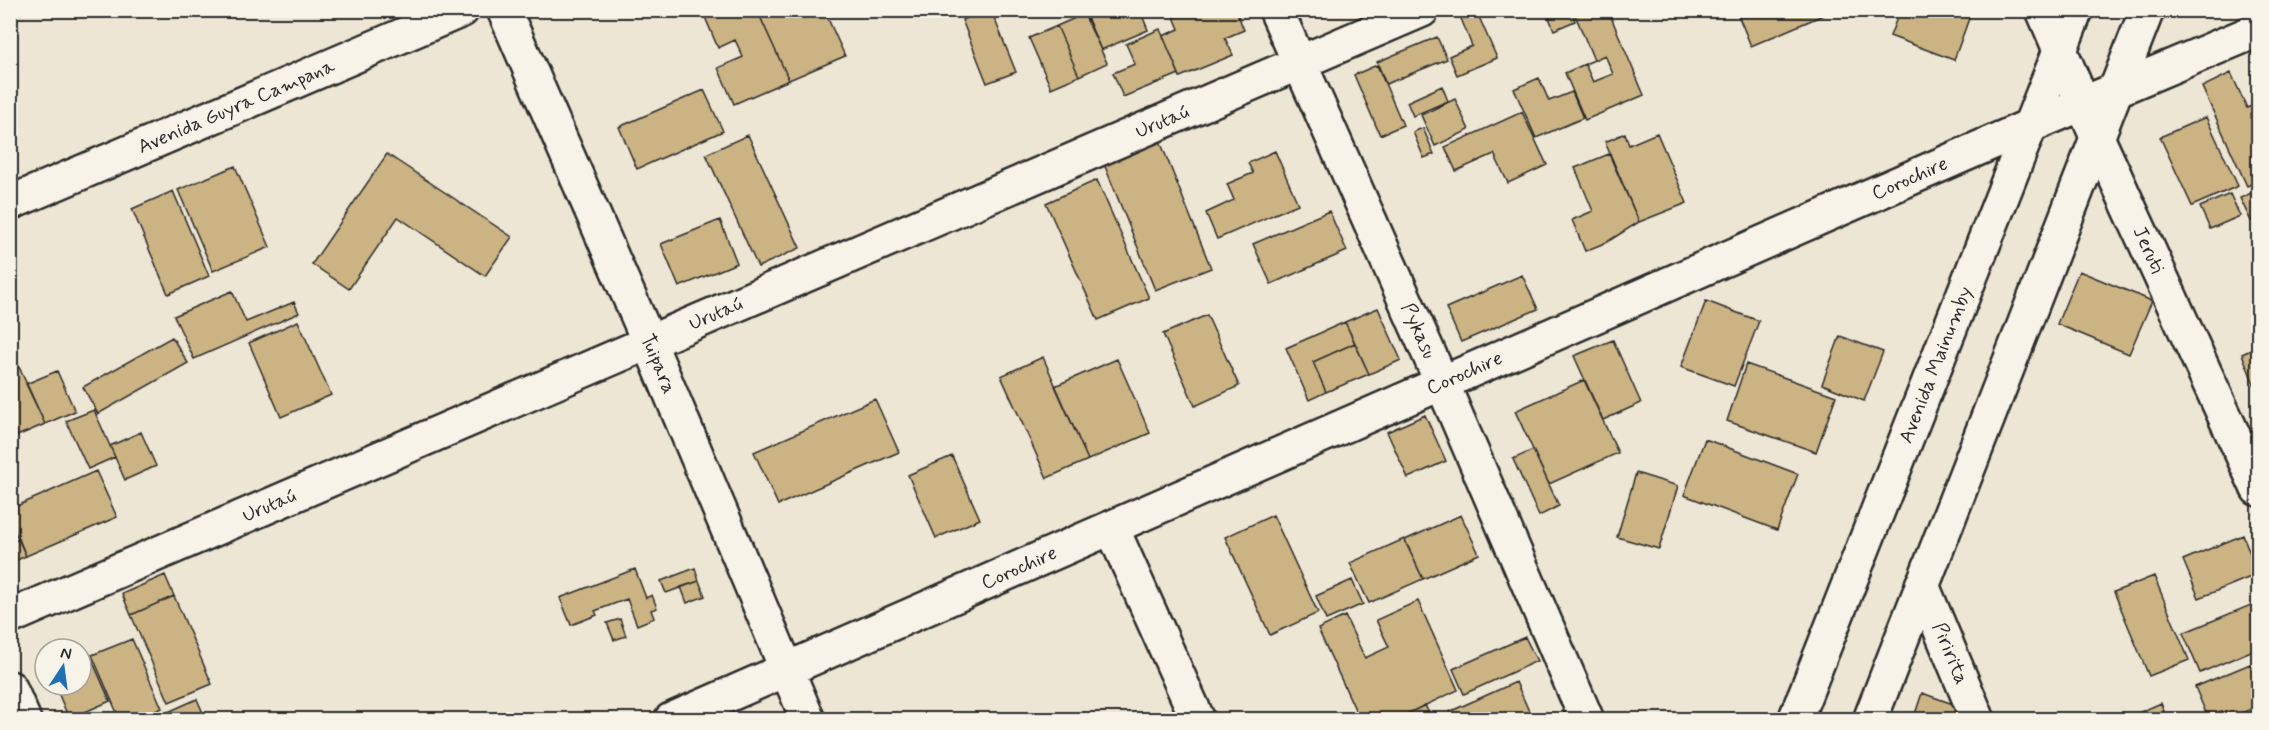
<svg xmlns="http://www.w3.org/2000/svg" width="2269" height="730" font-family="Mynerve,sans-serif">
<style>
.building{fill:#cbb383;stroke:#2b2b2b;stroke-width:1.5;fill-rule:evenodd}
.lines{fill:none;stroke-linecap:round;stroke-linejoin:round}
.minor-casing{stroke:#2b2b2b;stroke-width:38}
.tertiary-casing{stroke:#2b2b2b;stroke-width:38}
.minor{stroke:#f7f3e8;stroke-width:33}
.tertiary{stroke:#f7f3e8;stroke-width:33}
.labels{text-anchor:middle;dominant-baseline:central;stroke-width:4.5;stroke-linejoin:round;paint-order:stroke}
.street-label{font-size:20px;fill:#2b2b2b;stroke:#f7f3e8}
</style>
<rect width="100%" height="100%" fill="#eee6d4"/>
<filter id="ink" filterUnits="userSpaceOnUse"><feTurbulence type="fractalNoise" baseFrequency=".0167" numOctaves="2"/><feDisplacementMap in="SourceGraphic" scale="12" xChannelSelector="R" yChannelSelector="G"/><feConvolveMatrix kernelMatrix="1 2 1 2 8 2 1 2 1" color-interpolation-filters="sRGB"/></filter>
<g filter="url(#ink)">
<!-- building -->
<path class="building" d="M702 10H757L789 80 734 104 718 68 743 57 735 40 718 48Z
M757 10H824L845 56 789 80Z
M987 10H991L1016 72 987 83 962 20Z
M1084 10H1140L1148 30 1101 50Z
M1189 10H1236L1244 30 1225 38 1233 55 1180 77 1163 36 1179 29 1174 17Z
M1476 10 1497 58 1457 75 1449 56 1472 46 1460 16Z
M1546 10H1571L1575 21 1554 30Z
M1573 10H1608L1644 95 1585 120 1565 73 1594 60ZM1605 55 1613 74 1593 82 1585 64Z
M1736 10H1766L1768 16 1780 10H1835L1751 46Z
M1900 10H1972L1954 60 1890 36Z
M1084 14 1107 63 1079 76 1057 26Z
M1057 26 1079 76 1051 88 1029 38Z
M1160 29 1179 74 1123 97 1113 73 1135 64 1126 44Z
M1437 37 1447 59 1386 84 1377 62Z
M1377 65 1403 125 1380 135 1354 75Z
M2231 73 2247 108 2258 103V181L2247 186 2202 87Z
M1539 78 1549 101 1572 92 1583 118 1536 138 1514 89Z
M1442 86 1448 101 1413 116 1407 102Z
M704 90 723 131 637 169 619 127Z
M1455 99 1469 130 1435 146 1421 115Z
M1522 112 1547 165 1508 183 1494 154 1456 171 1445 147Z
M2206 117 2238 186 2192 206 2160 137Z
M1423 128 1434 154 1424 158 1413 132Z
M1625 133 1629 145 1657 133 1687 203 1639 222 1605 142Z
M748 135 800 248 758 267 706 154Z
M1158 136 1211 268 1155 290 1102 159Z
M1275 151 1298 204 1217 239 1206 213 1234 200 1227 184 1253 173 1248 163Z
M387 154 512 237 485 276 398 217 349 289 312 264Z
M1609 154 1639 222 1607 242 1585 251 1572 220 1593 211 1575 168Z
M235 166 270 247 213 271 178 190Z
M1097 180 1149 298 1098 320 1046 203Z
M2258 190V218L2251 221 2240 198Z
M173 191 209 276 168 294 132 209Z
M2230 194 2240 216 2210 229 2200 207Z
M1329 211 1347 251 1271 284 1253 244Z
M720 220 737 263 679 287 661 244Z
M2079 271 2152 301 2129 354 2057 324Z
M1522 275 1538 309 1461 342 1446 308Z
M232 291 246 322 294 302 299 313 194 359 174 316Z
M1706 301 1759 321 1734 386 1681 367Z
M1378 308 1401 360 1369 374 1345 322Z
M1207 315 1239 386 1195 406 1163 334Z
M298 321 331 395 281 417 249 343Z
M1345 322 1355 343 1313 362 1326 392 1309 400 1286 348Z
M1840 336 1883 352 1864 401 1822 384Z
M172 337 188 363 98 414 83 387Z
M1613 340 1641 403 1603 420 1574 356Z
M1355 343 1369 374 1326 392 1313 362Z
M10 347 45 424 10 439Z
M2258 347V394L2242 354Z
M1043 357 1088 460 1047 478 1001 376Z
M1117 359 1150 433 1088 460 1055 386Z
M1746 364 1836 396 1816 452 1727 421Z
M57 371 75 411 45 424 26 384Z
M1584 380 1618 453 1549 484 1515 411Z
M875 399 899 452 778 505 754 452Z
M94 410 115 457 88 469 66 421Z
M1425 415 1446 461 1408 478 1387 432Z
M141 432 156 466 125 480 110 446Z
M1705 439 1798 474 1777 530 1684 495Z
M1533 450 1559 506 1539 516 1513 459Z
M952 456 980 519 936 538 908 475Z
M96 471 117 517 26 556 10 521V509Z
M1636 473 1678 486 1659 549 1617 537Z
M1273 515 1318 613 1270 635 1225 537Z
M1461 515 1479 554 1423 579 1405 540Z
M2243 535 2258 574 2199 598 2183 560Z
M19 539 26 556 10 563V543Z
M1404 539 1423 579 1369 603 1350 563Z
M695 568 699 581 666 593 661 581Z
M635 569 646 598 652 595 657 608 651 610 654 618 637 625 627 599 595 611 597 615 571 625 560 598Z
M165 575 174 596 131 615 122 594Z
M2154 576 2189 660 2149 676 2114 592Z
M1352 580 1363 604 1326 620 1316 596Z
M699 581 705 596 687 603 681 587Z
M174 596 212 684 169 702 131 615Z
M1418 601 1458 690 1394 720H1360L1318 629 1345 616 1365 658 1389 647 1376 620Z
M2258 602V648L2200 673 2183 633Z
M620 619 626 636 614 640 607 623Z
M1525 637 1537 661 1464 694 1453 669Z
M132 639 162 708 135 720H120L92 655Z
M89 653 110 701 69 719 55 685H81V657Z
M2250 664 2258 684V706L2226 720H2209L2195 687Z
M1516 682 1533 720H1452L1449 712Z
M1922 693 1970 710 1966 720H1913Z
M197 699 206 720H169L166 713Z
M2161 703 2167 720H2122Z
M1425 705 1432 720H1396V719Z"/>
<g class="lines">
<defs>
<g id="minor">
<path id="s1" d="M504 10 649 342 808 720"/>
<path id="s2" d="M1276 10 1442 383 1587 720"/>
<path id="s3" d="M2043 10 2097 137 2258 489"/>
<path d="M1112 528 1198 720"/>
<path id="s4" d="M1922 585 1978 720"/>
<path id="s5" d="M10 617 1422 10"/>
<path d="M10 688 24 720"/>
<path id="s6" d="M671 720 2032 125 2258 30"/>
</g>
<g id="tertiary">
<path id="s7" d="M10 203 462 10"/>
<path id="s8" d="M1795 720 2076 10"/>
<path d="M1870 720 2147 10"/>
</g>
</defs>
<!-- minor casing -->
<use href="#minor" class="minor-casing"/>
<!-- tertiary casing -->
<use href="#tertiary" class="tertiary-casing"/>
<!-- minor -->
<use href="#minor" class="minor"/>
<!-- tertiary -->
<use href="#tertiary" class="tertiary"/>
</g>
</g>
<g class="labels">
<!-- street labels -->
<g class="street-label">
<text stroke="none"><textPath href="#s7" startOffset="246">Avenida Guyra Campana</textPath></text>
<text stroke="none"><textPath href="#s5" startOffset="1254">Urutaú</textPath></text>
<text stroke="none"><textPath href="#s6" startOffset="1352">Corochire</textPath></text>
<text stroke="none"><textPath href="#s3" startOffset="262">Jeruti</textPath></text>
<text stroke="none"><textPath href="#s5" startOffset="768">Urutaú</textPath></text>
<text stroke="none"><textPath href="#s2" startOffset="351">Pykasu</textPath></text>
<text stroke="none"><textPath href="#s1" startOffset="386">Tuipara</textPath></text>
<text stroke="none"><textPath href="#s8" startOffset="382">Avenida Mainumby</textPath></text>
<text stroke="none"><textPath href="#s6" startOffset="866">Corochire</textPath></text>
<text stroke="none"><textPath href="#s5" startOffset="282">Urutaú</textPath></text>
<text stroke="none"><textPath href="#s6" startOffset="380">Corochire</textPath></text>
<text stroke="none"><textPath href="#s4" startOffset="74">Piririta</textPath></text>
</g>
</g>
<!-- margin -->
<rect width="2269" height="730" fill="none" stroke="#f7f3e8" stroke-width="36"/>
<rect x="18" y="18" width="2233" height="694" fill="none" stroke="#2b2b2b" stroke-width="2" filter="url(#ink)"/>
<!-- north arrow -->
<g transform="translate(63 667) rotate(13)"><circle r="28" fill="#f7f3e8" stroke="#a5a39c" stroke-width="1.5"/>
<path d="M0-4.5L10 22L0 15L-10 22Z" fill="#1f6fb2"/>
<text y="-9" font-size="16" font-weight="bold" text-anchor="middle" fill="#2b2b2b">N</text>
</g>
</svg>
